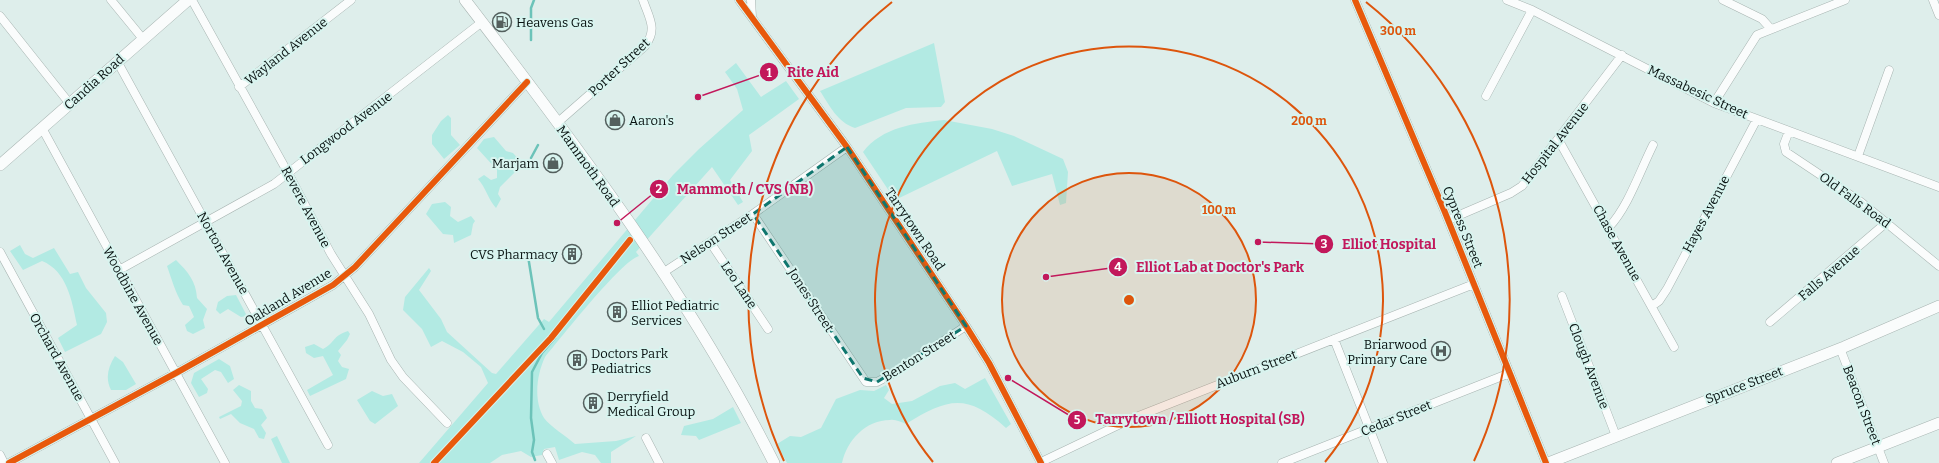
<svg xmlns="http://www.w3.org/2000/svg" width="1939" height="463" font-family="Bitter,serif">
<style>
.green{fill:#b2eae3}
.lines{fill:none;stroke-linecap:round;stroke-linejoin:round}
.stream{stroke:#6cc3b9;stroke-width:2.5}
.street-casing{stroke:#a7b4b1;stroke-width:9}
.secondary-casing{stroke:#a7b4b1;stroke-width:12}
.street{stroke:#fafcfc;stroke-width:8}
.secondary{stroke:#fafcfc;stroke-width:11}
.cycleway-casing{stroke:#d8f4ef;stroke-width:8}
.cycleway{stroke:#e8590c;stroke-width:6}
.marked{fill:#0f766e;fill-opacity:0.2;stroke:#0f766e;stroke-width:3;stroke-dasharray:8 5;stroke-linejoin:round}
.ring{fill:none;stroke:#dd550c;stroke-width:2}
.labels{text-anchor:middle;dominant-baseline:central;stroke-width:4;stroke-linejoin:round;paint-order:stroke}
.poi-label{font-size:13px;fill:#081211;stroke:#d8f4ef;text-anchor:start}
.street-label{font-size:13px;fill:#081211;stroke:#d8f4ef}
.centre{fill:#dd550c;stroke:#d8f4ef;stroke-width:2}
.ring-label{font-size:12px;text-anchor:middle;font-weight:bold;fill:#dd550c;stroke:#d8f4ef;stroke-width:4;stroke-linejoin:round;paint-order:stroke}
.leader{fill:none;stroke:#c2185b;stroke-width:1.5}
.callout-dot{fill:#c2185b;stroke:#d8f4ef;stroke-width:1.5}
.mark-label{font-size:12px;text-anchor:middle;font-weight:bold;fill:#fff}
.callout-label{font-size:14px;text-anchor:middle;font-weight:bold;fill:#c2185b;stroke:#d8f4ef;stroke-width:4;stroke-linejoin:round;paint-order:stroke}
</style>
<rect width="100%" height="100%" fill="#deeeeb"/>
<!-- green -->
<path class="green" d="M934 43 945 102 941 107 906 108 855 128C837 122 830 106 820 91Z
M736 63 761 97 786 81 799 99 749 135 752 151 730 180 743 202 738 205 712 167 636 252 639 256C621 261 561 338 545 357 537 374 533 400 544 418 550 426 567 437 575 444L616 441 636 436 611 452V463H601L595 455 582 452 559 460 555 447 544 449 542 455 531 457 521 451 502 455 490 463H419L488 383 481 367 463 352 442 341 431 347 422 329 403 310 405 297 429 268 431 271 419 290 441 319 447 332 492 373 496 374 544 319 549 322 673 175 699 149 743 110 737 89 725 72Z
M448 115 451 118V135L460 145 444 159 432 144V135L441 121Z
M944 120 992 129 1014 136 1063 159 1068 172 1066 203 1060 205 1052 174 1012 186 997 151 895 200 863 152C882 127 915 123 944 120Z
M494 137 506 151 513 153 522 163 520 167 500 187 498 194 501 199 496 208C488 199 486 188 478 179L484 175 491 180 497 178V170L477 148 484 139Z
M445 202 451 207 450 216 458 222 471 216 475 221 473 224 471 235 454 243 453 235 443 234 426 214 432 204Z
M20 245 25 254 33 258 54 248 70 274 78 272 86 288 106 313 107 322 101 334 65 352 58 338 77 325C72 301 67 271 42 261L23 270 10 251Z
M176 260C188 272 196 281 197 298L207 309 203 320 205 328 193 334 187 331 185 325 194 317 189 306 183 305C175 292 172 280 167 266Z
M236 295 247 316 241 317 228 309 220 314 216 310 218 302 227 296Z
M348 331 350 334 347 340 338 351 341 355 338 361 342 367 349 369 346 379 310 396 307 390 333 375 323 356 314 358 306 353 305 347 314 344 323 349C336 342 332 336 348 331Z
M115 356 123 362 136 384 126 390H111C105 378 108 367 115 356Z
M219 359 230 366 234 379 228 383 221 372 215 370 201 379 208 389 207 393 199 397 191 383 194 373Z
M985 378 1011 424 1006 428C967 393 948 398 906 424 901 422 895 419 890 420 866 420 847 440 842 463H787L777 444 790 436 801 437 821 428 836 399 860 390 874 391 886 385 889 390 884 398 892 404 912 401 940 386 955 383 965 389Z
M239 385 251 391V401L255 408 262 409 267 418 261 425 266 433 264 439 259 438 254 429 240 423 231 414 220 419 219 417 241 406 242 401 233 390Z
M372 391 383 396 392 394 398 406 375 424 370 421 357 400Z
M733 407 741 423 699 440 696 436 681 435 684 426 713 419Z
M277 436 290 463H282L271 439Z"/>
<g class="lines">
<!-- stream -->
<path class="stream" d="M531 40V8L534 0
M531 158 538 145
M528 256 538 318 544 329
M535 460 532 452 534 440 531 418 532 372 542 353 555 338"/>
<defs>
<path id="street" d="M111 0 143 39
M192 0 288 173 331 254 369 314 391 360 403 377 447 423
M739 0 847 147 966 326 989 363 1041 463
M751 0 752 17
M1355 0 1444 210 1546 463
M1507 0 1532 10 1714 103 1939 187
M1723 0 1762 19 1770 28
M1933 0 1939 15
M0 16 70 104
M117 61 328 445
M239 87 351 0
M1486 96 1532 10
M1714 103 1757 35 1845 0
M557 123 645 46C658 29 649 18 643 0
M42 128 225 463
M1789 131 1784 144 1786 152 1861 202 1939 266
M1558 139 1674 347
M1858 156 1889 70
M753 214 866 382H877L894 373 966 326
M1448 220 1511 193 1522 186 1622 55
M1609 227C1628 207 1640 171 1653 145
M710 242 768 329
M0 252 115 463
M119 270 274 184 482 22
M664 272 753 214 847 147
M1562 296 1616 436
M1652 306 1659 301 1667 289 1757 119
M1770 322 1887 222
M1334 339 1383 463
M1840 348 1884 463
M646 438 659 463
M547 454 552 463
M0 455 4 463
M1041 462 1131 419 1474 284
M9 463 176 373 333 285 355 267 527 82
M1282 463 1510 373"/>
<path id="secondary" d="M465 0C578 147 691 297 774 463
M0 165 188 0
M1548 463 1844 347 1939 306
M1837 463 1939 423"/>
</defs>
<!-- street casing -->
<use href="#street" class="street-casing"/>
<!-- secondary casing -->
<use href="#secondary" class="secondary-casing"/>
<!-- street -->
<use href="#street" class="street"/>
<!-- secondary -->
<use href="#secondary" class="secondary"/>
<defs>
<path id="cycleway" d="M739 0 847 147 966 326 989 363 1041 463
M1355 0 1444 210 1546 463
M9 463 176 373 333 285 355 267 527 82
M434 463 551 338 630 240"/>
</defs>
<!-- cycleway casing -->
<use href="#cycleway" class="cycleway-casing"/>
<!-- cycleway -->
<use href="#cycleway" class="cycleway"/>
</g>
<!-- marked area -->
<path class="marked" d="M847 147 966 326 877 382 863 378 753 214Z"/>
<!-- distance rings -->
<circle cx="1129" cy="300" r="127" fill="#dd550c" fill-opacity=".12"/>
<g class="ring">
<circle cx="1129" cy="300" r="127"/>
<path d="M933 462A254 254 0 1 1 1325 462"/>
<path d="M784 461A381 381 0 0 1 892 2M1366 2A381 381 0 0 1 1474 461"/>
</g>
<!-- icons -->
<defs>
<symbol id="fuel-ring" viewBox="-11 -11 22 22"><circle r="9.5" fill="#d8f4ef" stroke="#535f5d" stroke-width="1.5"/><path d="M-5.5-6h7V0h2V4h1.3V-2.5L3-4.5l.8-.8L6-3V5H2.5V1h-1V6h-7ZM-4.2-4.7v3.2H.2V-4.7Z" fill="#535f5d"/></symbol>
<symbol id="shop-ring" viewBox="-11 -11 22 22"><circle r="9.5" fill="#d8f4ef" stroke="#535f5d" stroke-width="1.5"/><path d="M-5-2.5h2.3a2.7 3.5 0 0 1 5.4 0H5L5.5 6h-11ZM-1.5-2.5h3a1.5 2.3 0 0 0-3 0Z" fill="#535f5d"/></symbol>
<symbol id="building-ring" viewBox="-11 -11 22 22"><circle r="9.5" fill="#d8f4ef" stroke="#535f5d" stroke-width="1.5"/><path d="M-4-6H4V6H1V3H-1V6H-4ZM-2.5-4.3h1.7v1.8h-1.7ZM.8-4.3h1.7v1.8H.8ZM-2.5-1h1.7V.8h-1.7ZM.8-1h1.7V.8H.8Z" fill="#535f5d"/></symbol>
<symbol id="hospital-ring" viewBox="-11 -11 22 22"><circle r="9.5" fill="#d8f4ef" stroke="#535f5d" stroke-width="1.5"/><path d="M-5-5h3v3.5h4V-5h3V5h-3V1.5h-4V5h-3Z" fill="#535f5d"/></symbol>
</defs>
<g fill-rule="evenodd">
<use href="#fuel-ring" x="491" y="11" width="22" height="22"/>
<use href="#shop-ring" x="604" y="109" width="22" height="22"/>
<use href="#shop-ring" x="542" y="152" width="22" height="22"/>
<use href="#building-ring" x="561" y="243" width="22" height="22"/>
<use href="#building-ring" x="606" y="301" width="22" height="22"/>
<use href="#hospital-ring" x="1430" y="340" width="22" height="22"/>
<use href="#building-ring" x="566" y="349" width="22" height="22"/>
<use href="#building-ring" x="582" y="392" width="22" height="22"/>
</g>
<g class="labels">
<!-- poi labels -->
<g class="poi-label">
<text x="516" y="22">Heavens Gas</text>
<text x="629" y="120">Aaron's</text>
<text x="539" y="163" text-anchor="end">Marjam</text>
<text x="558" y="254" text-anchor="end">CVS Pharmacy</text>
<text x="631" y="305">Elliot Pediatric<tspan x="631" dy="15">Services</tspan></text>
<text x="1427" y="344" text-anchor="end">Briarwood<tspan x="1427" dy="15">Primary Care</tspan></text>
<text x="591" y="353">Doctors Park<tspan x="591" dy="15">Pediatrics</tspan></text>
<text x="607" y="396">Derryfield<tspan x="607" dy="15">Medical Group</tspan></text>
</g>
<!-- street labels -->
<g class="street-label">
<text transform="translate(286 51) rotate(-38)">Wayland Avenue</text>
<text transform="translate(619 67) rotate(-43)">Porter Street</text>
<text transform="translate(94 82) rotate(-42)">Candia Road</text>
<text transform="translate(1698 92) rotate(25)">Massabesic Street</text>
<text transform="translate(346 128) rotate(-37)">Longwood Avenue</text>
<text transform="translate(1555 143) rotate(-52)">Hospital Avenue</text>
<text transform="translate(588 166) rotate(54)">Mammoth Road</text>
<text transform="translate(1855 200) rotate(36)">Old Falls Road</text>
<text transform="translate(306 207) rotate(62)">Revere Avenue</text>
<text transform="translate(1706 214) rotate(-62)">Hayes Avenue</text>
<text transform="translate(1463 227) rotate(68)">Cypress Street</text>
<text transform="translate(915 229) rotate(56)">Tarrytown Road</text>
<text transform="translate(716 238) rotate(-33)">Nelson Street</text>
<text transform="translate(1617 243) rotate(61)">Chase Avenue</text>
<text transform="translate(223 253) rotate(61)">Norton Avenue</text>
<text transform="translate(1829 273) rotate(-41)">Falls Avenue</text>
<text transform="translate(739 285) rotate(56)">Leo Lane</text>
<text transform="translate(133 296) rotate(61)">Woodbine Avenue</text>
<text transform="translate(288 297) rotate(-31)">Oakland Avenue</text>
<text transform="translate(811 300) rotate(57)">Jones Street</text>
<text transform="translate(919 356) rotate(-32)">Benton Street</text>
<text transform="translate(57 357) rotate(61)">Orchard Avenue</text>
<text transform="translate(1589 366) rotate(69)">Clough Avenue</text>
<text transform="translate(1256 369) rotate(-21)">Auburn Street</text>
<text transform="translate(1744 385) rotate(-21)">Spruce Street</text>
<text transform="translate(1862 405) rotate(69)">Beacon Street</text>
<text transform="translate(1396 418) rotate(-22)">Cedar Street</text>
</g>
</g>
<circle cx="1129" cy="300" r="6" class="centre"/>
<g class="ring-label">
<text x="1398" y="35">300 m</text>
<text x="1309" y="125">200 m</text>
<text x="1219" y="214">100 m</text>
</g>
<!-- callouts -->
<path class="leader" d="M698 97L769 72M617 223L659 189M1258 242L1324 244M1046 277L1118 267M1008 378L1077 420"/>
<g class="callout-dot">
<circle cx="698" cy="97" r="4"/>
<circle cx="617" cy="223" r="4"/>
<circle cx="1258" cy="242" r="4"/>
<circle cx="1046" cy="277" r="4"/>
<circle cx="1008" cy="378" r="4"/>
<circle cx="769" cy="72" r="10"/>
<circle cx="659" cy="189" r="10"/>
<circle cx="1324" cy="244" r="10"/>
<circle cx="1118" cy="267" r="10"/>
<circle cx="1077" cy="420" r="10"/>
</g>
<g class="mark-label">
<text x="769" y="77">1</text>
<text x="659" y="193">2</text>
<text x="1324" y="248">3</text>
<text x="1118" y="271">4</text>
<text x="1077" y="424">5</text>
</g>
<g class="callout-label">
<text x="813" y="77">Rite Aid</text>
<text x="745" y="194">Mammoth / CVS (NB)</text>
<text x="1389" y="249">Elliot Hospital</text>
<text x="1220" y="272">Elliot Lab at Doctor's Park</text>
<text x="1200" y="424">Tarrytown / Elliott Hospital (SB)</text>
</g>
</svg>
